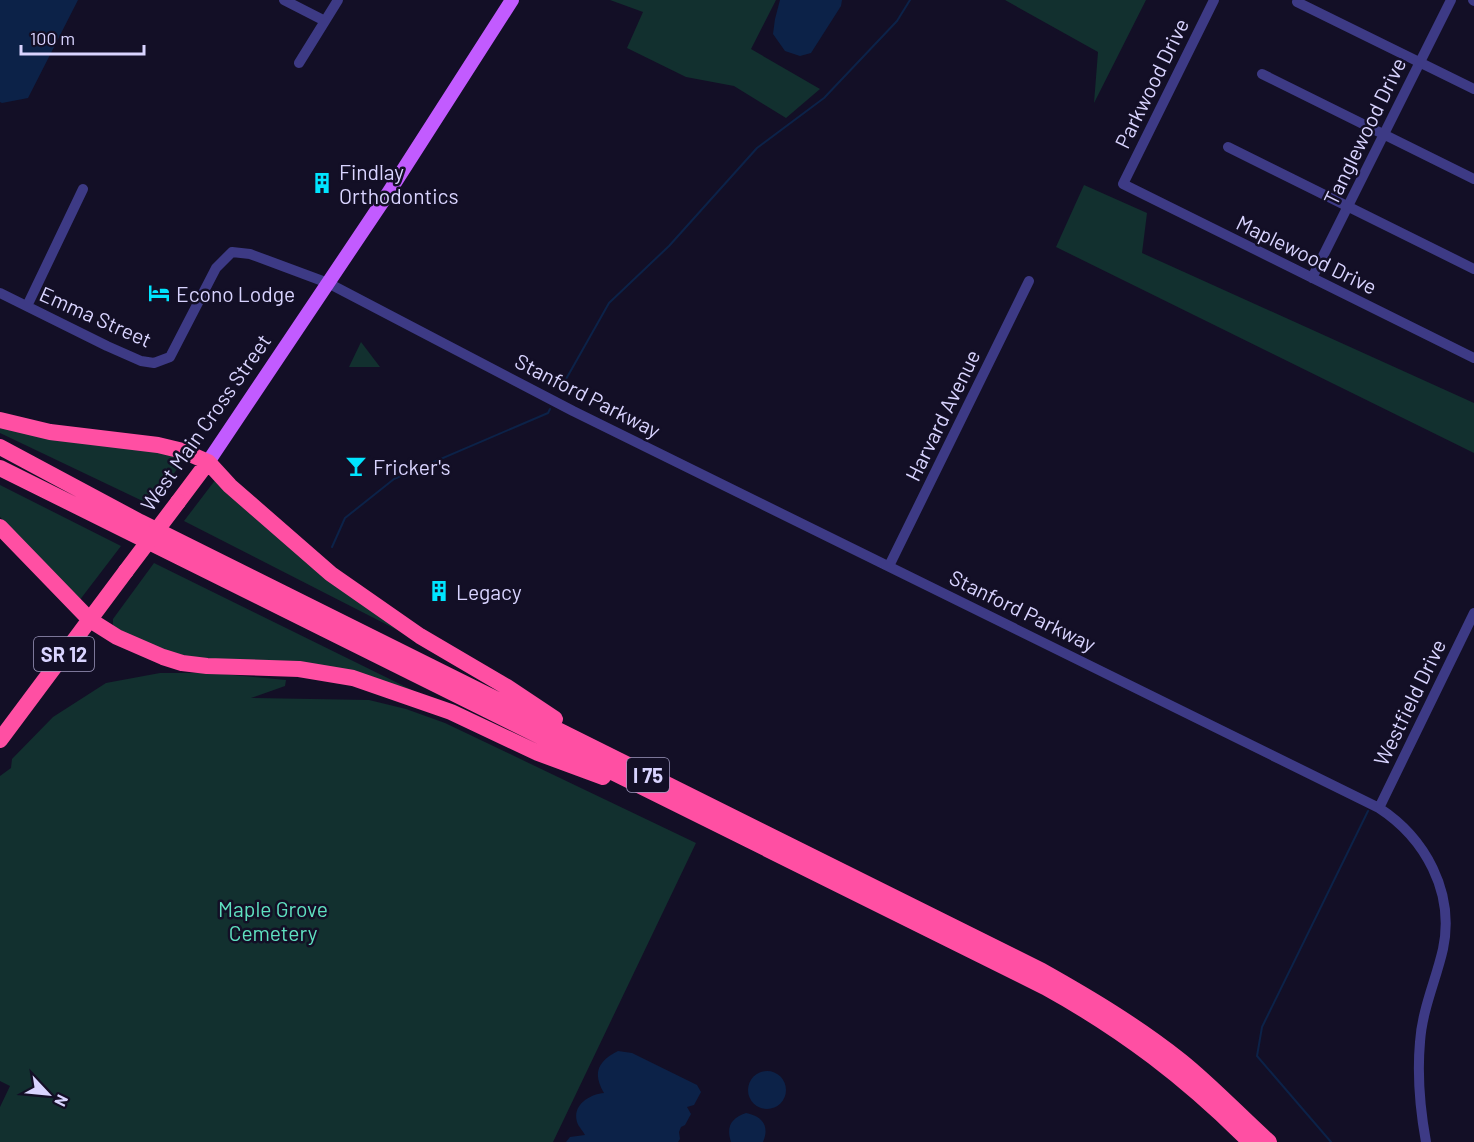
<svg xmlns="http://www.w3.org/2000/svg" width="1474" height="1142" font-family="Barlow,sans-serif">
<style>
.green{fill:#12302f}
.water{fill:#0c2248}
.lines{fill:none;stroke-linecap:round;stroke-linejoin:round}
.stream{stroke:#0c2248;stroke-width:2}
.minor{stroke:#3d3a85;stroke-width:10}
.major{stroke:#c25bff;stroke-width:14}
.highway{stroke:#ff4fa3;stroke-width:16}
.highway-bridge{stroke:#ff4fa3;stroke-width:16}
.labels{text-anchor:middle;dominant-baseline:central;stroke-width:5;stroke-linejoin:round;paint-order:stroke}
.shield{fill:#130f26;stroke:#9e99be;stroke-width:1.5}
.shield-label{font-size:20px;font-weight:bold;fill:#d9d4ff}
.street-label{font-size:21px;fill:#d9d4ff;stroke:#130f26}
.poi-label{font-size:21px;fill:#d9d4ff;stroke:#130f26;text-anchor:start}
.park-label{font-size:21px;fill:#5fe0c0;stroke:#130f26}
</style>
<rect width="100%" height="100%" fill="#130f26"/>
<!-- green -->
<path class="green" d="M610 0H776L751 49 820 89 786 118 734 86 686 77 627 48 643 12Z
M1005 0H1146L1094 103 1098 52Z
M1084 185 1147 213 1142 253 1474 403V453L1056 247Z
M361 342 380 367H349Z
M0 425 180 456 183 461 151 505 0 433Z
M216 479 413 638 184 521Z
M0 485 121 546 79 601 0 517Z
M154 563 416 692 180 657 154 648 113 626V619Z
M160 673H212L286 680 285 686 251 698 369 700 406 709 445 723 696 843 553 1142H0V1107L10 1086 0 1081V776L11 768 12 759 53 717 106 683Z"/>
<!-- water -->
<path class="water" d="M0 0H78L28 98 2 103 0 102Z
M780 0H842L841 6 811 53 800 56 785 51 773 34 775 19Z
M618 1051 632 1053 697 1085 701 1092 694 1105 687 1107 691 1114 685 1125 681 1127 679 1132 680 1139 678 1142H566L570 1137 585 1135C583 1131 578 1126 577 1122 572 1105 590 1094 604 1093 592 1073 598 1061 618 1051Z
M748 1090a19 19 0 1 1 38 0a19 19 0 1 1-38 0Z
M746 1113C762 1116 770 1126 763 1142H731C726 1127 731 1118 746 1113Z"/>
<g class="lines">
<!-- stream -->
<path class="stream" d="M561 388 609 303 669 246 757 148 824 98 897 21 910 0
M332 547 345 518 394 479 548 413 550 409
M1331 1142 1257 1056 1262 1027 1368 811"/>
<!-- minor -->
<path class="minor" d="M284 0 325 21
M1214 0 1123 184 1474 358
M1473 0 1474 1
M1297 2 1474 89
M299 63 338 0
M1262 74 1474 179
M1228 147 1474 269
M1312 278 1451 0
M0 293 107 346 141 361 154 363 170 357 216 268 232 252 250 254 328 283 573 411 1379 808C1425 838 1455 892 1443 949 1436 980 1422 1010 1420 1042 1417 1076 1420 1109 1426 1142
M27 306 83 189
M889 566 1029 281
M1379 808 1474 613"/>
<!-- major -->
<path class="major" d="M208 462 387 195 512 0"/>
<!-- highway -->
<path class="highway" d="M0 420 50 432 158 445 183 451 208 462 230 486 331 574 420 636 507 687 555 719
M0 447 140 522 1042 971C1090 998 1137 1026 1181 1061 1212 1086 1239 1115 1269 1142
M0 468 1045 987C1123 1030 1187 1079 1250 1142
M178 502 208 462
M0 527 90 620 117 637 163 657 182 663 207 666 299 669 353 678 451 712 538 753 603 777
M0 740 126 571"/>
<!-- highway-bridge -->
<path class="highway-bridge" d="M126 571 178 502"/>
</g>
<!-- icons -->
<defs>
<symbol id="building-bare" viewBox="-9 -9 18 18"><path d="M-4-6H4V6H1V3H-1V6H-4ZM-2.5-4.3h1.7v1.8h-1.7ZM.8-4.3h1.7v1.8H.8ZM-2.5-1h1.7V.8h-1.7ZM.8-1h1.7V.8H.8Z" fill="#00e5ff" stroke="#130f26" stroke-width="2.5" paint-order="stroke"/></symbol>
<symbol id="hotel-bare" viewBox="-9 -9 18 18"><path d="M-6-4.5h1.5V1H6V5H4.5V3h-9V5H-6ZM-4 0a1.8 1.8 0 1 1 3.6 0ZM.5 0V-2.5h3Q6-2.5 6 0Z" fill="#00e5ff" stroke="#130f26" stroke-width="2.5" paint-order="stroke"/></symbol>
<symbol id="bar-bare" viewBox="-9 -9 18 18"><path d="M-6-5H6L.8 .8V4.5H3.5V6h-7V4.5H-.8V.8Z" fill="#00e5ff" stroke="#130f26" stroke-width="2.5" paint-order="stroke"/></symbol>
</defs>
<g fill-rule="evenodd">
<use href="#building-bare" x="307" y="168" width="30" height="30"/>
<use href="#hotel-bare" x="144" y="278" width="30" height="30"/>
<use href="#bar-bare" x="341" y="451" width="30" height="30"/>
<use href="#building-bare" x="424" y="576" width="30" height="30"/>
</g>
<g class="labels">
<!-- shield labels -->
<g class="shield">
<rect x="34" y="637" width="60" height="34" rx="4.5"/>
<rect x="627" y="758" width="42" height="34" rx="4.5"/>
</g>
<g class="shield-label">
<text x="64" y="654">SR 12</text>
<text x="648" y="775">I 75</text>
</g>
<!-- street labels -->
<g class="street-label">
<text transform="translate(1151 83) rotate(-64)">Parkwood Drive</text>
<text transform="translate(1364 131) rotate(-64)">Tanglewood Drive</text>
<text transform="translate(1307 254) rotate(26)">Maplewood Drive</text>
<text transform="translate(96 316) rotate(24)">Emma Street</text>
<text transform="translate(588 395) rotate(27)">Stanford Parkway</text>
<text transform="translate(942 415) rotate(-64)">Harvard Avenue</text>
<text transform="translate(205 422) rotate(-55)">West Main Cross Street</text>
<text transform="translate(1023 610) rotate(26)">Stanford Parkway</text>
<text transform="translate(1409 702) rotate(-64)">Westfield Drive</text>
</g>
<!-- poi labels -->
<g class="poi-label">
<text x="339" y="171">Findlay<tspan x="339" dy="24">Orthodontics</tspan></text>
<text x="176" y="293">Econo Lodge</text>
<text x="373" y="466">Fricker's</text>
<text x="456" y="591">Legacy</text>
</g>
<!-- park labels -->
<g class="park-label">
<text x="273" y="908">Maple Grove<tspan x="273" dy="24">Cemetery</tspan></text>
</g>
</g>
<!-- north arrow -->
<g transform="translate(48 1094) rotate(116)" stroke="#130f26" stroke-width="4.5" paint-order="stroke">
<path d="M0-4.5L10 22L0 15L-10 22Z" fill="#d9d4ff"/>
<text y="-9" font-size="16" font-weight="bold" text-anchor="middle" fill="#d9d4ff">N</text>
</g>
<!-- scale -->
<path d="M21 45v9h123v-9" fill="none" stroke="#d9d4ff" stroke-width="3"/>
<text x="30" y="45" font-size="18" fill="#d9d4ff" stroke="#130f26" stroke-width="4.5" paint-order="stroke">100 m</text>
</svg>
